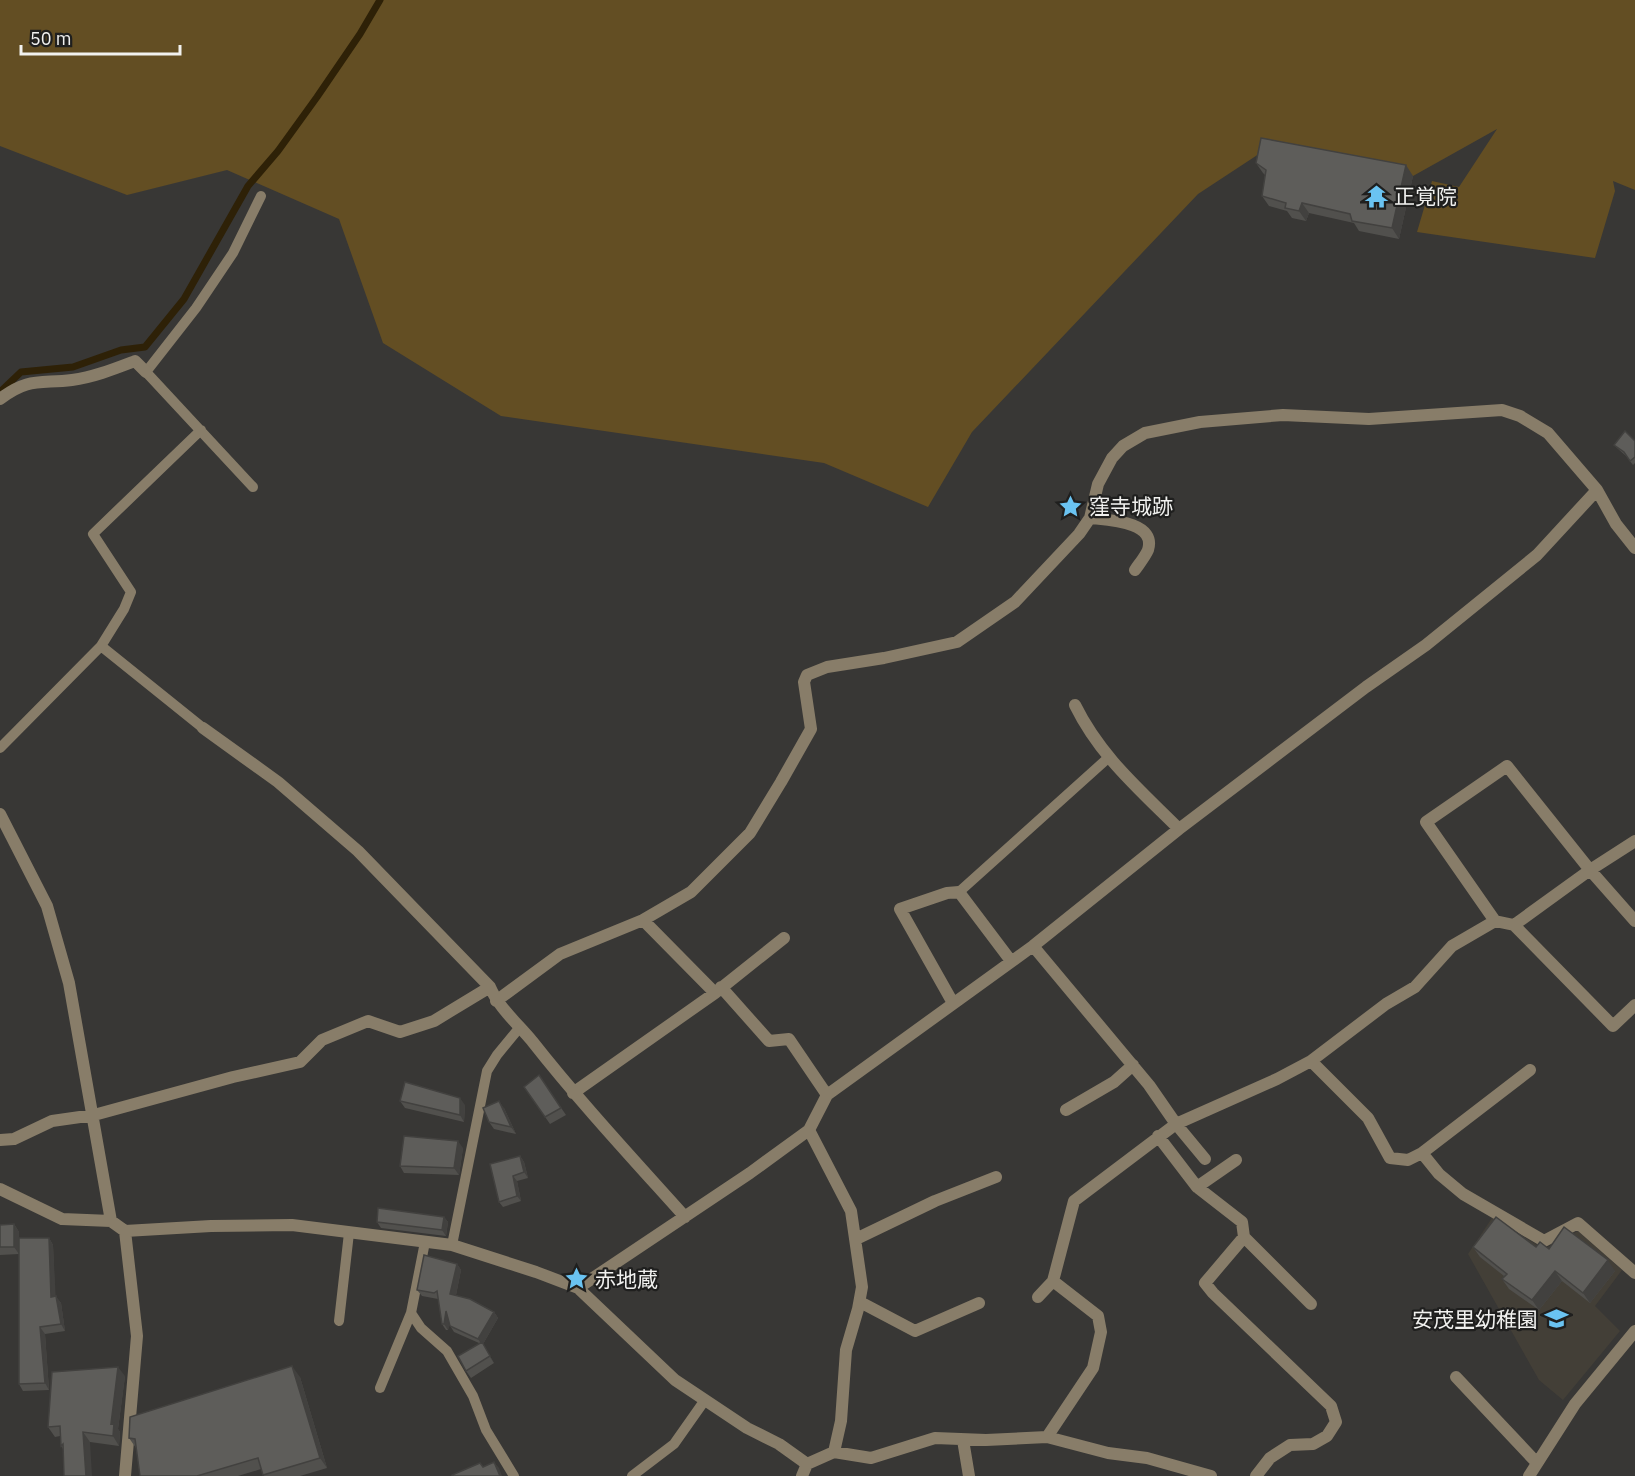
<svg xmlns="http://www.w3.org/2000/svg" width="1635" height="1476" font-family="'IBM Plex Sans','Noto Sans JP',sans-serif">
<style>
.built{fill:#433f37}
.green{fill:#634e23}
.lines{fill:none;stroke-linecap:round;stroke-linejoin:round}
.stream{stroke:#2e2107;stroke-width:7}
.service{stroke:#887d69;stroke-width:10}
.minor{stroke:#887d69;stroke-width:12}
.wall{fill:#51504d}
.shaded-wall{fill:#42413f}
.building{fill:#5e5d5a;stroke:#42413f;stroke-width:1.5}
.labels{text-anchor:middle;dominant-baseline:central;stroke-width:4.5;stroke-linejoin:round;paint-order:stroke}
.poi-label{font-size:21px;fill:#f1f1ef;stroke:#1f1f1e;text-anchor:start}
</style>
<rect width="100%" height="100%" fill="#383735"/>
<!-- built -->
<path class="built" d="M1492 1218 1544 1249 1578 1231 1622 1270 1595 1306 1620 1331 1563 1400 1539 1380 1468 1254Z"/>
<!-- green -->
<path class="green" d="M0 0H1635V190L1613 181 1615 191 1595 258 1417 232 1432 181 1459 187 1497 129 1413 176 1268 148 1198 194 972 432 928 507 824 463 501 416 383 343 339 219 227 170 127 195 0 146Z"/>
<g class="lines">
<!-- stream -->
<path class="stream" d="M0 392 21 372 73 367 121 350 145 347 184 299 248 186 278 151 317 97 360 34 380 0"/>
<!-- service -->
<path class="service" d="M253 487 146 372 196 308 233 253 261 196
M101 646 124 609 131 592 93 534 201 430
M0 748 101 646 203 728
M959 892 1108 758
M425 1242 411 1313 421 1328 447 1351 473 1396 486 1430 514 1476
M452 1245 487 1071 497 1055 520 1027
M339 1321 349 1233
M380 1388 411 1313
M632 1476 674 1444 705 1400"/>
<!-- minor -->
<path class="minor" d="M0 399C29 377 40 384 72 380 94 377 114 369 135 361L146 372
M1090 518C1107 520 1157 521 1148 550 1145 557 1139 564 1135 570
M1075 705C1100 756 1139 789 1179 829
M203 728 278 782 358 851 490 987C499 1008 517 1023 532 1041 580 1102 633 1159 685 1217
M0 814 47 906 69 983 111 1221
M643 920 715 993
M1635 921 1590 870 1507 766 1426 822 1495 921 1514 925 1613 1026 1635 1005
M1514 925 1590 870 1635 841
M1033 946 1149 1085 1176 1124 1205 1159
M721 987 769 1041 789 1039 827 1095
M496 1001 560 954 643 920 691 892 750 833 781 782 811 729 804 682 807 675 827 667 884 658 957 642 1015 602 1079 534 1090 518 1098 484 1112 458 1123 446 1145 433 1200 422 1283 415 1369 419 1502 410 1520 416 1548 433 1597 490 1616 524 1635 548
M953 1003 900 909 947 893 959 892 1011 961
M1311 1061 1368 1118 1390 1158 1408 1160 1422 1153 1439 1174 1463 1194 1544 1241 1578 1223 1635 1273
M573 1093 715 993 784 938
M1066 1110 1114 1082 1133 1065
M809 1130 851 1211 862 1287 858 1309 846 1350 841 1421 834 1452
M1158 1136 1197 1187 1242 1222 1244 1237 1205 1283 1213 1293 1331 1406 1336 1422 1327 1436 1313 1444 1290 1445 1270 1458 1256 1476
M0 1140 14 1139 52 1121 94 1115 233 1077 300 1062 322 1040 368 1021 400 1032 434 1021 490 987
M1422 1153 1530 1070
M1197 1187 1236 1160
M0 1189 62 1219 111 1221 125 1231 211 1226 292 1225 452 1245 536 1272 578 1288 675 1380 747 1428 779 1444 807 1464
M1244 1237 1311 1304
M856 1239 935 1201 996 1177
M578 1288 750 1173 809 1130 827 1095 1033 946 1179 829 1366 687 1426 645 1537 555 1597 490
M1038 1297 1053 1281
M860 1302 915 1331 979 1303
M1456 1377 1537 1463
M1047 1437 1093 1368 1101 1332 1098 1316 1053 1281 1074 1201 1176 1124 1277 1079 1311 1061 1386 1004 1415 987 1452 946 1495 921
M963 1440 969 1476
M125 1476 137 1336 125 1231
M802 1476 807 1464 834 1452 871 1458 935 1438 986 1440 1047 1437 1108 1453 1147 1458 1211 1476
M1529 1476 1575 1404 1635 1331"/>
</g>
<!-- wall -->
<path class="wall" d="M1256 163 1413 176 1399 239 1359 231 1354 223 1309 213 1306 221 1292 218 1287 211 1269 206 1262 196 1265 175 1263 173Z
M1635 441V463L1633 465 1626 456 1617 448 1614 445Z
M539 1075 566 1115 550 1124 524 1087Z
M400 1101 465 1105 464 1122 405 1108Z
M504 1108 516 1134 494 1129 489 1122Z
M463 1148 459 1175 404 1173 400 1166Z
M520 1156 524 1162 528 1178 517 1181 521 1201 503 1207 499 1202Z
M444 1217 448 1222 446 1236 381 1228 377 1222Z
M14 1224 19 1232V1238H49L53 1245 55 1296 61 1303 65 1331 45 1334 49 1390 23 1391 19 1384V1254L0 1255V1225Z
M1473 1247H1536L1549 1249 1615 1271 1590 1303 1562 1281 1539 1310 1509 1289 1502 1279 1504 1276 1480 1257Z
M457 1264 461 1270 456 1295 494 1312 498 1318 483 1344 494 1363 471 1378 466 1371 479 1343 454 1332 449 1324 448 1330H446L442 1324 438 1299 422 1296 417 1290Z
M125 1376 118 1429 120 1432 119 1446 90 1442 63 1449 61 1446 60 1436 55 1437 48 1427Z
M300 1377 327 1468 300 1476H264L261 1469 238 1476H140L136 1448 129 1438Z"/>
<!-- shaded-wall -->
<path class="shaded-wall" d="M1406 165 1413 176 1399 239 1392 228Z
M1302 203 1309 213 1306 221 1299 211Z
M460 1098 465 1105 464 1122 460 1115Z
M499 1101 504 1108 516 1134 511 1127Z
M458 1141 463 1148 459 1175 454 1168Z
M520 1156 524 1162 528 1178 524 1172Z
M513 1176 517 1181 521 1201 517 1196Z
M444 1217 448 1222 446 1236 442 1230Z
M14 1224 19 1232V1254L14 1247Z
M49 1238 53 1245 56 1303 51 1297Z
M1608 1260 1615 1271 1590 1303 1583 1293Z
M457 1264 461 1270 455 1300 450 1294Z
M1555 1271 1562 1281 1539 1310 1532 1300Z
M56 1296 61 1303 65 1331 61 1324Z
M446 1311 451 1318 448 1330 444 1324Z
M494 1312 498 1318 483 1344 494 1363 478 1339Z
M40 1327 45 1334 49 1390 45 1383Z
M292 1366 300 1377 327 1468 320 1458Z
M118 1367 125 1376 118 1429 120 1432 119 1446 113 1436 111 1424Z
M83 1432 90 1442 92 1476H86Z
M494 1462 499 1468 502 1476H500Z"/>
<!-- building -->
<path class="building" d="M1261 138 1406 165 1392 228 1352 221 1350 214 1302 203 1299 211 1285 208 1286 203 1262 196 1266 170 1256 163Z
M1625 431 1635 441V457L1630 461 1624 452 1614 445Z
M539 1075 561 1108 545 1117 524 1087Z
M405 1082 460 1098V1115L400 1101Z
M499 1101 511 1127 489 1122 483 1108Z
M404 1136 458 1141 454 1168 400 1166Z
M520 1156 524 1172 513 1176 517 1196 499 1202 490 1164Z
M378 1208 444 1217 442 1230 377 1222Z
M1496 1217 1536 1247 1540 1242 1549 1249 1564 1227 1608 1260 1583 1293 1555 1271 1532 1300 1502 1279 1507 1274 1473 1247Z
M14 1224V1247H0V1225Z
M19 1238H49L51 1297 56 1296 61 1324 40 1327 45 1383 19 1384Z
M424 1255 457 1264 450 1294 470 1299 494 1312 478 1339 450 1326 446 1311 444 1324H442L437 1291 434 1293 417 1290Z
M482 1342 490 1356 466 1371 458 1356Z
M292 1366 320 1458 263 1475 258 1458 197 1476H140L135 1439 129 1438 130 1417Z
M118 1367 111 1424 114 1423 113 1436 83 1432 86 1476H64L63 1444 61 1446 60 1426 48 1427 52 1372Z
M494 1462 500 1476H452V1475L480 1463 483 1467Z"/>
<!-- icons -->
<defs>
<symbol id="temple-bare" viewBox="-9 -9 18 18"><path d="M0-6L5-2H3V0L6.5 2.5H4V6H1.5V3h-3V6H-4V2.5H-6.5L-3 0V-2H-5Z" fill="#6ac3f1" stroke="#1f1f1e" stroke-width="2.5" paint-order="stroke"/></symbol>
<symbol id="sight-bare" viewBox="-9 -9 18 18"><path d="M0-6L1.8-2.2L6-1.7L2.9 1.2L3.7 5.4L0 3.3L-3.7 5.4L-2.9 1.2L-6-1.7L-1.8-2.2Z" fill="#6ac3f1" stroke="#1f1f1e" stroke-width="2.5" paint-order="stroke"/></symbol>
<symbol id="school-bare" viewBox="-9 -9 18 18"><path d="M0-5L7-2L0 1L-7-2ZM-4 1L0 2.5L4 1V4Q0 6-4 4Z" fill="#6ac3f1" stroke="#1f1f1e" stroke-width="2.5" paint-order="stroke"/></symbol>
</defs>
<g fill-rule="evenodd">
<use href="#temple-bare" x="1360" y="180" width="33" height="33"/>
<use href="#sight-bare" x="1054" y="490" width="33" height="33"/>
<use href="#sight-bare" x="560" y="1262" width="33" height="33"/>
<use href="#school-bare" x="1540" y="1302" width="33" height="33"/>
</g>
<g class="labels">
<!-- poi labels -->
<g class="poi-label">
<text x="1394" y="196">正覚院</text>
<text x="1089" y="506">窪寺城跡</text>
<text x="595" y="1279">赤地蔵</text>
<text x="1538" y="1319" text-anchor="end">安茂里幼稚園</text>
</g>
</g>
<!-- scale -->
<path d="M21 45v9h159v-9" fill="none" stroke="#f1f1ef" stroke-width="3"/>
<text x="30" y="45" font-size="18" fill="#f1f1ef" stroke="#1f1f1e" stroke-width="4.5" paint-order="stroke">50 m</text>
</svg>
